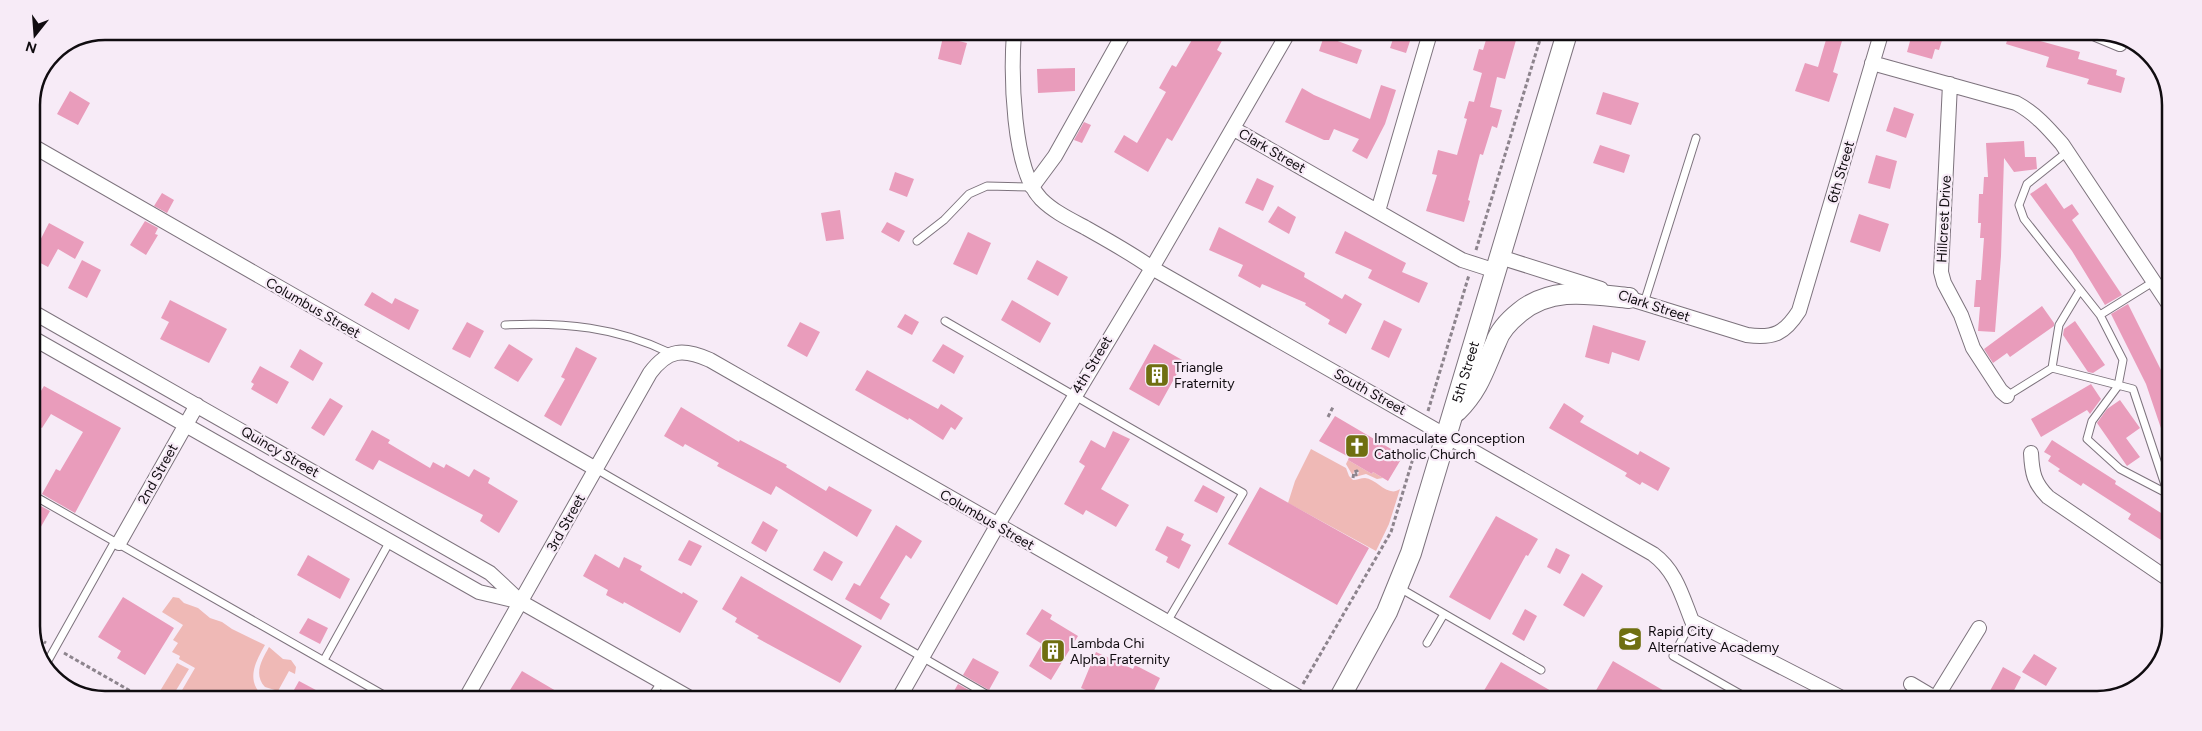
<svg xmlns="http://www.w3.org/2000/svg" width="2202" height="731" font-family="Figtree,sans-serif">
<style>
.green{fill:#efb9b6}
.building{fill:#e99cbb}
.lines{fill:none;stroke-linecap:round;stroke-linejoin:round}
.service-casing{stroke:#7d737d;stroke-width:9}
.minor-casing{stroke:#7d737d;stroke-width:16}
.secondary-casing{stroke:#7d737d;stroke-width:22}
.path{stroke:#8d848d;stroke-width:3;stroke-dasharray:4 2.5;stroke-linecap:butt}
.service{stroke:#fff;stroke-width:7}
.minor{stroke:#fff;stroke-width:14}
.secondary{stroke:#fff;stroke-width:20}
.labels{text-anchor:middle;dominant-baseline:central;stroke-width:4.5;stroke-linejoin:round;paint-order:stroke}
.street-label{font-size:14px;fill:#100c10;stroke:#f7ebf7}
.poi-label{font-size:14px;fill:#100c10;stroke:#f7ebf7;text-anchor:start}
.rim{fill:none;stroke:#100c10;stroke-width:2.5}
</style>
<rect width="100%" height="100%" fill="#f7ebf7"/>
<!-- green -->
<path class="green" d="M1311 449 1346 468 1349 476 1353 480C1357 480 1361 478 1365 478 1377 479 1388 498 1400 489L1389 524 1376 551 1288 503 1295 481Z
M1348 460 1372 474 1373 472 1383 478 1377 479 1366 474 1355 477 1358 475 1359 471H1354L1353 476 1346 464Z
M173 597 179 598 184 603 198 608 210 618 222 622 232 629 265 645C256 661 246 679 261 694L260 697H178L195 668 179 659 180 656 172 652 178 643 173 640 183 625 162 612Z
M269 647 283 659 291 660 296 667 295 674 289 671 278 691 265 687C253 674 262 660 269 647Z
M177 663 189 669 172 697 160 691Z"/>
<!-- building -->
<path class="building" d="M1196 33H1226L1217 50 1222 53 1172 141 1167 138 1148 172 1114 152 1124 135 1137 143 1166 92 1159 88 1172 65 1176 67Z
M1395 33 1411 38 1406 53 1390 48Z
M1488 33H1518L1505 79 1497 77 1490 107 1502 110 1497 128 1492 126 1483 155 1480 154 1468 200 1470 201 1464 222 1426 211 1437 175 1432 174 1438 150 1457 155 1467 119 1464 118 1469 101 1474 102 1482 73 1473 70 1479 49 1483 50Z
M1828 33 1844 34 1833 72 1838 74 1829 102 1795 91 1805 63 1818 67Z
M1912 34H1944L1939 50 1935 49 1932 59 1907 52Z
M2009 34H2034L2033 39 2080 52 2078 59 2117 70 2116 75 2125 78 2121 93 2087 84 2089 79 2046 67 2049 57 2006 44Z
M1324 36 1362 50 1357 64 1319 51Z
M943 37 967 43 961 65 938 59Z
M1075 68V91L1038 93 1037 69Z
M1381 85 1396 90 1385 124 1367 159 1352 151 1359 139 1334 129 1329 140H1324L1285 122 1302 88 1314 95 1370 119Z
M70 91 90 103 78 125 57 114Z
M1603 92 1639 103 1631 125 1596 114Z
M1894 107 1914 114 1906 138 1886 131Z
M1084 122 1091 125 1082 143 1074 140Z
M2024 141 2025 157H2036L2037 169 2014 172 2004 158 2001 256 1995 332 1978 331 1980 307H1974L1976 280H1981L1984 238H1980L1981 223H1978L1979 194H1983L1984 177H1988L1986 143Z
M1600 145 1630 155 1624 173 1593 163Z
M1876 155 1897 161 1890 189 1868 183Z
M895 172 914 179 907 197 889 190Z
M1257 178 1274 186 1263 211 1245 203Z
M2046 183 2064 209 2072 204 2079 214 2072 220 2122 295 2105 305 2072 251 2030 194Z
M162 193 174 200 167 213 154 206Z
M1278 206 1296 217 1289 234 1268 222Z
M840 210 844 239 826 241 821 213Z
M1859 214 1889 224 1880 252 1850 242Z
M145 221 158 228 155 234 158 235 146 255 130 245Z
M887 222 905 231 899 242 881 232Z
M49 223 84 242 75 259 58 249 48 267 31 258Z
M1219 227 1305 273 1304 277 1342 299 1345 294 1362 304 1346 334 1328 324 1330 320 1305 305 1306 303 1262 284 1260 288 1238 276 1243 265 1209 250Z
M1345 231 1406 263 1402 272 1428 283 1419 303 1368 278 1372 270 1335 253Z
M968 232 991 243 977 275 953 264Z
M82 260 101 270 87 298 68 288Z
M1037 260 1068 277 1058 296 1027 279Z
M372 292 392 304 395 298 419 310 409 330 364 305Z
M170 300 227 329 209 363 160 339 169 322 161 318Z
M1012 300 1051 323 1040 343 1001 320Z
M2128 304 2162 372 2169 397V446H2167L2146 384 2111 314Z
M2042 306 2054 323V326L2010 357 2007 353 1993 363 1984 349Z
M905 314 919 322 912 335 897 327Z
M1384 320 1402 329 1389 358 1371 349Z
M2075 321 2105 365 2093 373 2088 372 2063 335 2064 329Z
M467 322 484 331 470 358 452 349Z
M800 322 820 332 807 357 787 346Z
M1593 325 1646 341 1639 361 1612 352 1609 364 1585 357Z
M509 344 533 359 518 382 494 368Z
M943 344 964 356 954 374 932 361Z
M1154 344 1184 361 1159 406 1129 389Z
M576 347 597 358 561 426 544 416 565 379 561 377Z
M300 349 323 363 313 381 290 367Z
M260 366 289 382 277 404 251 389 254 384 251 382Z
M867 370 938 409 941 404 963 418 955 430 951 427 943 440 909 418 908 420 855 390Z
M2091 384 2101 399 2090 414 2087 410 2041 437 2031 419Z
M44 386 121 428 75 513 42 494 56 469 60 471 83 432 51 414 42 428 31 422V407Z
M330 398 343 406 324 436 311 428Z
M2120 400 2140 428 2126 438 2140 457 2127 466 2097 423 2107 409Z
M1564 403 1584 416 1580 422 1638 455 1640 451 1670 468 1658 491 1642 482 1640 485 1625 476 1627 473 1549 428Z
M681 407 739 442 740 440 787 465 786 467 826 491 829 486 872 510 857 537 776 486 771 495 717 466 719 463 685 444 683 447 664 436Z
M1335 416 1403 456 1388 481 1373 472 1372 474 1348 460 1349 457 1319 441Z
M372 430 390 440 388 443 430 468 433 462 444 468 446 464 469 477 474 469 490 478 488 483 518 501 499 533 480 521 483 515 379 460 373 470 355 460Z
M1113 431 1130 439 1101 489 1129 505 1116 527 1086 510 1083 515 1064 504 1085 466 1079 462 1091 440 1105 448Z
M2052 440 2116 481 2115 484 2169 518V545L2128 519 2131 514 2117 505 2083 483 2081 486 2058 471 2060 469 2048 461 2051 456 2044 452Z
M1203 485 1225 497 1217 513 1194 501Z
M1260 487 1369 548 1337 605 1228 544Z
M37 504 50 511 31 544V515Z
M1496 516 1538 539 1528 556 1526 555 1490 620 1449 597Z
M763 521 778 530 766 552 751 543Z
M896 525 922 541 911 559 906 555 880 598 890 604 881 620 845 599 854 583 860 586Z
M1167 526 1184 534 1181 540 1191 545 1179 569 1166 562 1168 557 1155 550Z
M689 540 702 546 691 566 678 560Z
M1556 548 1570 555 1560 574 1547 567Z
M824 551 843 562 832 581 813 570Z
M595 554 619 568 624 557 642 566 640 570 682 594 683 592 698 601 680 633 624 602 623 604 606 595 608 590 583 576Z
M308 555 350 579 340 599 297 575Z
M1582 573 1603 586 1584 617 1563 605Z
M741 576 862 646 840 683 757 638 759 636 735 622 737 618 722 609Z
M123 597 174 628 145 675 117 658 121 651 98 637Z
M1042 609 1052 615 1050 619 1078 636 1051 680 1029 666 1042 644 1026 634Z
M1525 609 1537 616 1524 641 1512 634Z
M308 618 328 628 320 644 299 633Z
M1096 652 1133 669 1135 665 1160 678 1150 699 1105 698 1081 688Z
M2034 654 2057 668 2046 686 2022 672Z
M973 658 999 672 989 690 963 675Z
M1613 661 1678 699H1591Z
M1501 662 1565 699H1479Z
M2003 667 2021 677 2009 700H1985Z
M522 671 568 698H505Z
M299 681 329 697H290Z
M958 684 983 698H950Z"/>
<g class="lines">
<defs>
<path id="service" d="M2067 152 2027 184 2019 205 2024 219 2100 315
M917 241 944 220 969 194 987 186 1032 187
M1644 303 1696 138
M945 321 1243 493 1167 622
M505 325C564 322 617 327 670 353
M2052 368 2059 325 2080 290
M2007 396 2052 368 2133 389 2168 494 2120 469 2087 439 2092 421 2118 386 2123 360 2100 315 2153 282
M596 469 993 698
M31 494 389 698
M1398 587 1541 670
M1692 621 1673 656 1749 699
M1427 643 1444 614
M324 660 390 541
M45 666 115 541
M651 698 661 682
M1823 699 1829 691"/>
<path id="minor" d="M1014 32C1011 73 1012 169 1041 199 1054 212 1071 220 1086 228 1109 241 1131 253 1152 268L1653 554C1676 571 1682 596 1692 621L1844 699
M2096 34 2120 44
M1872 63 2016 103C2035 113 2048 128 2062 144L2170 306
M1950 84 1941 272 1944 283 1961 315 1973 348 2001 391 2007 396
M1234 129 1462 260 1496 271
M31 145 596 469
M1032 187 1055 156 1124 33
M1378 211 1430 33
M1500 257 1601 289
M1621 296 1747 335C1774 339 1785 333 1799 311L1881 34
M31 311 490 573 521 602 690 698
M31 337 479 592 521 602
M2031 453C2032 473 2034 483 2048 497L2168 579
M119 543 197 405
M1911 684 1938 700
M466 698 650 373C668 349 683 348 710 360L1302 699
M899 698 997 526 1152 268 1288 33
M1936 698 1979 628"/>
<g id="secondary">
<path d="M1457 411C1479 389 1484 369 1496 342 1500 330 1510 320 1520 312 1552 286 1590 294 1629 298"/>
<path id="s1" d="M1339 699 1387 612 1411 553 1567 33"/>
</g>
</defs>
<!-- service casing -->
<use href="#service" class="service-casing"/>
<!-- minor casing -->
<use href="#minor" class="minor-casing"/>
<!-- secondary casing -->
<use href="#secondary" class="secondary-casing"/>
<!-- path -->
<path class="path" d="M1476 250 1542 33
M1428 411 1469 275
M1328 417 1333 407
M1353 478 1354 472 1357 471 1358 474 1355 475
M33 635 46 643
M64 653 141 697
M1303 684 1391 532 1420 435"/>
<!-- service -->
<use href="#service" class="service"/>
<!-- minor -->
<use href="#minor" class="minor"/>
<!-- secondary -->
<use href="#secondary" class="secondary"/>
</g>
<!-- icons -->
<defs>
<symbol id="building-square" viewBox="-11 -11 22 22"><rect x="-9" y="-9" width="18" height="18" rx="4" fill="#6f6f11" stroke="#f7ebf7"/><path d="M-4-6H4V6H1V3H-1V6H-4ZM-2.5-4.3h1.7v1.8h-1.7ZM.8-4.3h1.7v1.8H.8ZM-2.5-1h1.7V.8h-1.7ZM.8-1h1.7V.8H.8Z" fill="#fff"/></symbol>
<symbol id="church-square" viewBox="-11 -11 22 22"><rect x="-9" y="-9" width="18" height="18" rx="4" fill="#6f6f11" stroke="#f7ebf7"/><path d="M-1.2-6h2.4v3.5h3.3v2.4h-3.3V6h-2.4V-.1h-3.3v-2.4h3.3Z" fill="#fff"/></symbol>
<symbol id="school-square" viewBox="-11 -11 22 22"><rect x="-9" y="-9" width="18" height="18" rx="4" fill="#6f6f11" stroke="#f7ebf7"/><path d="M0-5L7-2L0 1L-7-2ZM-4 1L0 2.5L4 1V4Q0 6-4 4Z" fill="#fff"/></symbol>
</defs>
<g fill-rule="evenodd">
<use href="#building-square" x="1143" y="361" width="28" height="28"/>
<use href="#church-square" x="1343" y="432" width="28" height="28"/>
<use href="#school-square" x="1616" y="625" width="28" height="28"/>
<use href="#building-square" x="1039" y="637" width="28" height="28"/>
</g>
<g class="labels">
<!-- street labels -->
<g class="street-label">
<text transform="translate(1272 151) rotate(30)">Clark Street</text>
<text transform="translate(1841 172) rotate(-74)">6th Street</text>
<text transform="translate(1944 219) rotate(-87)">Hillcrest Drive</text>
<text transform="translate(1654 306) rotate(18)">Clark Street</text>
<text transform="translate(313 308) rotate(30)">Columbus Street</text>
<text transform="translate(1092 365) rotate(-59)">4th Street</text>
<text stroke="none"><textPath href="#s1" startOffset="352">5th Street</textPath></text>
<text transform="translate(1370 392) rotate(29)">South Street</text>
<text transform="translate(280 452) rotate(30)">Quincy Street</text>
<text transform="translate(158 474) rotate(-61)">2nd Street</text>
<text transform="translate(987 520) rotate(30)">Columbus Street</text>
<text transform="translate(566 523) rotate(-61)">3rd Street</text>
</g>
<!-- poi labels -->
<g class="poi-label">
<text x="1174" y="367">Triangle<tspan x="1174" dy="16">Fraternity</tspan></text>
<text x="1374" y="438">Immaculate Conception<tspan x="1374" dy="16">Catholic Church</tspan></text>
<text x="1648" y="631">Rapid City<tspan x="1648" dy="16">Alternative Academy</tspan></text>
<text x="1070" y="643">Lambda Chi<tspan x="1070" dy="16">Alpha Fraternity</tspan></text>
</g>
</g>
<!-- crop -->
<path d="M0 0H2202V731H0ZM105 40H2097A65 65 0 0 1 2162 105V626A65 65 0 0 1 2097 691H105A65 65 0 0 1 40 626V105A65 65 0 0 1 105 40Z" fill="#f7ebf7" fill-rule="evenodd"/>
<path class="rim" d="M105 40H2097A65 65 0 0 1 2162 105V626A65 65 0 0 1 2097 691H105A65 65 0 0 1 40 626V105A65 65 0 0 1 105 40Z"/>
<!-- north arrow -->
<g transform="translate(35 35) rotate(197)" stroke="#f7ebf7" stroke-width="4" paint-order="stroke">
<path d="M0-4L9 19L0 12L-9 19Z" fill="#100c10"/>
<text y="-8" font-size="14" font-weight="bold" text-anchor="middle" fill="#100c10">N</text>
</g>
</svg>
